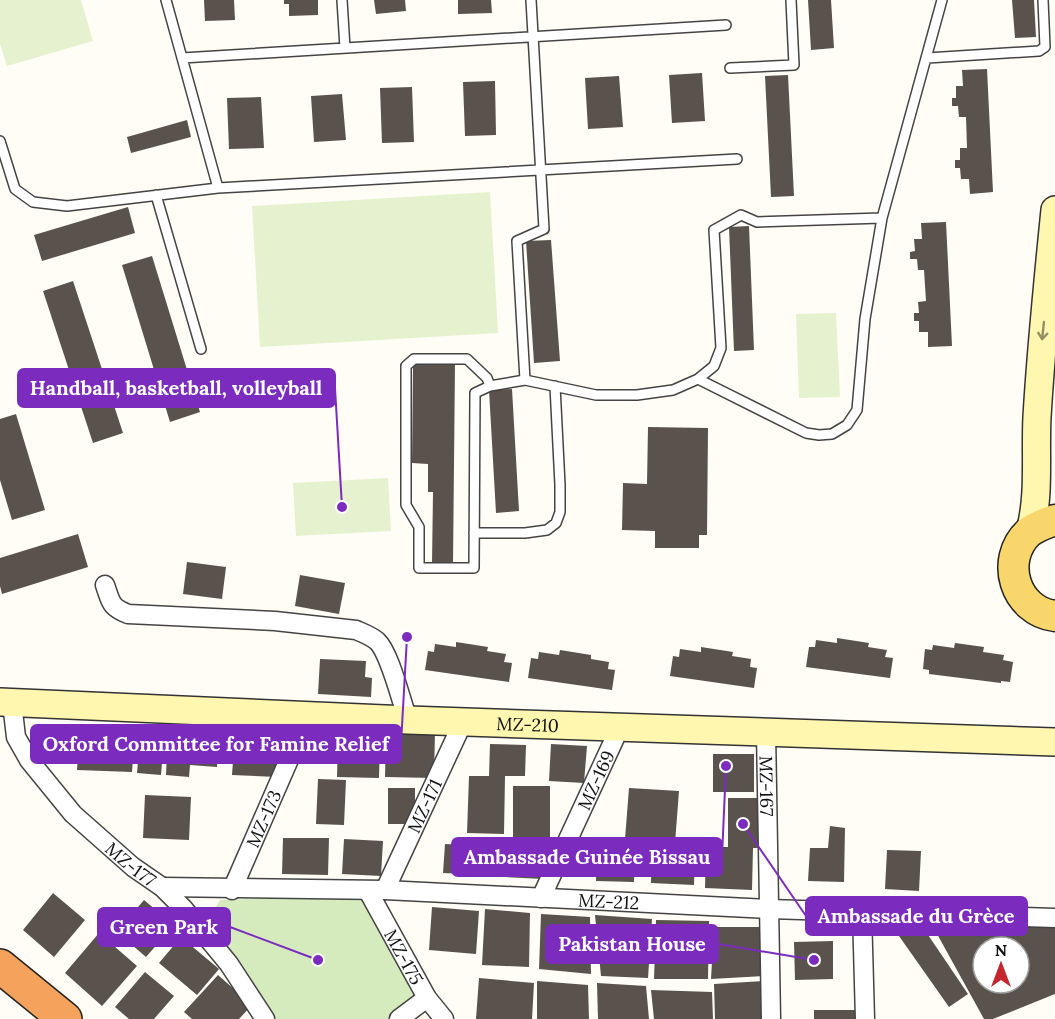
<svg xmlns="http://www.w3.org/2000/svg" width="1055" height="1019" font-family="Lora,serif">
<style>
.green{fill:#d5ebbd}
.pitch{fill:#e6f2cf}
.building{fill:#5a524d;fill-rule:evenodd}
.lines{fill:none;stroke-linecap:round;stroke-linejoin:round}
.lane-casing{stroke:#444;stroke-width:12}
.street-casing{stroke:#444;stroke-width:21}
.secondary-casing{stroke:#333;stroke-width:30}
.primary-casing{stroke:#222;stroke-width:33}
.highway-casing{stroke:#222;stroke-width:36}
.lane{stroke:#fff;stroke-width:9}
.street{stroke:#fff;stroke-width:18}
.secondary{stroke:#fff6b0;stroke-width:27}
.primary{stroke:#f9d66b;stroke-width:30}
.highway{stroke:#f5a25d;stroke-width:33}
.oneway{stroke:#948f68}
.labels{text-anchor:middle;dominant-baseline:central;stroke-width:6;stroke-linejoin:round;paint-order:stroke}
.street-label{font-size:18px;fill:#111;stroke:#fff}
.leader{fill:none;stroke:#7b2cbf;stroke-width:2}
.callout-dot{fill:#7b2cbf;stroke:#fff;stroke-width:2}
.callout{fill:#7b2cbf;stroke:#7b2cbf;stroke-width:2}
.callout-label{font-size:20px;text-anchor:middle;font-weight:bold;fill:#fff}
</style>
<rect width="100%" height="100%" fill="#fffdf5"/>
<!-- green -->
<path class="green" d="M308 897 347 898 364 901 415 986 414 998 390 1019H275L215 933 211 915 220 900Z"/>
<!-- pitch -->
<path class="pitch" d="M0 0H81L93 41 7 66 0 44Z
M490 192 498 333 260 347 252 206Z
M836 313 840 397 799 398 796 314Z
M388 478 391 531 296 536 293 483Z"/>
<!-- building -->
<path class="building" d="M204 0H234L235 20 205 21Z
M284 0H318V15L289 16V4H284Z
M374 0H405L406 11 376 14Z
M458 0H491L492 13 458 14Z
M808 0H831L834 48 811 50Z
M1012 0H1034L1036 37 1015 38Z
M987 69 993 192 970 194 969 179H961L960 168H955V160H960V148H967L966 117H959L958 106H952V98H956V86H963L962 70Z
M702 73 705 121 672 123 669 75Z
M788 75 794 196 771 197 765 76Z
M619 76 623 127 588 129 585 78Z
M495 81 496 135 465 136 463 82Z
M412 87 414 142 382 143 380 88Z
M342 94 346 140 314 142 311 96Z
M261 97 264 148 229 149 227 98Z
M187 120 191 137 131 153 127 137Z
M128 207 135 233 42 261 34 235Z
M946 222 952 346 928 347V332H919V321H914V313H919L918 302 926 301 924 270H918L917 259H910V252L915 251 914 239H922L921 223Z
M749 226 754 350 734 351 729 227Z
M551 240 560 361 534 363 526 241Z
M152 256 200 412 170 422 122 265Z
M73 281 123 433 93 443 43 291Z
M413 363H455L453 564H432L433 492H428V464L412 463Z
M512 389 519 511 496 513 489 390Z
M16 414 45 510 12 520 0 480V419Z
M648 427 708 428 707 535H699V548H655V531L622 530 623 483 647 484Z
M78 534 88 567 2 594 0 586V558Z
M187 562 226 567 222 599 183 594Z
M300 575 345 583 339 614 295 606Z
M837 638 869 643 868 647 887 650 885 657 893 658 890 678 806 667 809 647H815L816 640 837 643Z
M456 642 488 647 487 651 506 654 504 662 512 663 509 682 425 670 428 651 434 652 435 644 456 647Z
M955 643 984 647 983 652 1004 655 1003 660 1013 662 1010 682 1001 681V683L929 674V670L923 669 925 649 932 650 933 645 954 648Z
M701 647 733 652 732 656 751 659 750 667 757 668 754 688 670 676 673 656 679 657 680 649 701 652Z
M560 650 591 655V659L609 662 608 669 615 670 612 690 528 678 531 658 538 659 539 652 559 655Z
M320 659 366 661 365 677 372 678 371 697 318 694Z
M141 725 165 726 161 775 137 773Z
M80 727 135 731 132 772 77 770Z
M168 727 219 730 217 767 190 765 189 777 166 775Z
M386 731 435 732 434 778 385 777Z
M235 733 280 736 278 777 232 775Z
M338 738 380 739 379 778 337 777Z
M490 744 526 745 525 776H505L504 834 467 833 469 776H489Z
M551 744 587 746 584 783 549 781Z
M713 754H754V792H713Z
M318 779 346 780 344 825 316 824Z
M513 786H550V838H513Z
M388 788H415V824H388Z
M629 788 679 791 675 843 625 839Z
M145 795 191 797 189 840 143 838Z
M728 798H760L763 848H753L752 890 705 888 706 847H728Z
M830 826 845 828 844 882 808 881 810 848H828Z
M283 838H329L328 875 282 874Z
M344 839 383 841 381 876 342 874Z
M445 844 489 846 487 875 443 873Z
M506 845 544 846 543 879 505 877Z
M597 845 635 846 634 882 596 881Z
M652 848 695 849 694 885 651 883Z
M887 850 921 851 919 891 885 889Z
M53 893 85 920 54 957 23 930Z
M144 900 174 925 146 957 117 932Z
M432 907 479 911 476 954 429 950Z
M485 909 530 913 529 967 482 965Z
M541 914 590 917 591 974 539 969Z
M595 915 652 919 648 978 601 976Z
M656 920 709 921 708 979H654Z
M920 923 968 994 949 1007 899 936Z
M931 923 1055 926V994L993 1019H984ZM983 947H1019V983H983Z
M714 927H762L765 976 711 979Z
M99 933 137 966 102 1006 65 973Z
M181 937 219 969 197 995 159 963Z
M833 941V979L795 980 794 942Z
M145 972 174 996 154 1019H129L115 1007Z
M218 975 252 1005 239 1019H192L184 1012Z
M479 978 534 983 532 1019H476Z
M537 981 588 985 589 1019H537Z
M765 981 767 1019H715L714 984Z
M597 983 646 986 649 1019H598Z
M651 990 712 992 713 1019H654Z
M814 1010H858V1019H814Z"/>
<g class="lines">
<defs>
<path id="lane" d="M166 0 218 188
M342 0 345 48
M182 58 726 25
M927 58 1039 51 1045 47 1043 0
M730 68 794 65 791 0
M0 141 15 189 33 202 67 206 218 188 737 159
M156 195 201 349
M698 379 806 433 819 435 832 434 847 425 857 410 865 319 882 218 942 0
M525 380 517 241 544 229 531 0
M490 386 475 393 474 568H419V527L406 505V366L414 359H467L487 378 490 386 525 380 596 395H637L673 390 698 379 714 366 721 348 714 230 741 215 757 222 882 218
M474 533H525L547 530 556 523 560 512V485L555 386"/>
<g id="street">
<path d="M105 585C111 602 110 607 128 614L275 621 356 630C363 633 371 636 377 641 390 653 401 701 408 720"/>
<path id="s1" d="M12 703 16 737 29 760 73 814 133 867 162 887 183 908 229 964 265 1019"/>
<path id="s2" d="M766 732 771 1019"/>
<path id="s3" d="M162 887 385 890 769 909 1055 918"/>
<path id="s4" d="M232 890 308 716"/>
<path id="s5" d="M385 890 463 722"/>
<path id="s6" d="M368 891 427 998 444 1019"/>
<path id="s7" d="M541 898 620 727"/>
<path d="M862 912 865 1019"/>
<path d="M399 1019 427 998"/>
</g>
<g id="secondary">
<path d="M1030 532C1040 494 1035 456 1037 417 1041 348 1048 279 1055 210"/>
<path id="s8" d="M0 702 408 720 1055 742"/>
</g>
<path id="primary" d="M1055 520C1046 523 1037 526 1029 532 999 560 1015 611 1055 616"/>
<path id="highway" d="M0 966 65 1019"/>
</defs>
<!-- lane casing -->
<use href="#lane" class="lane-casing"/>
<!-- street casing -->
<use href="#street" class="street-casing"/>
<!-- secondary casing -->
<use href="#secondary" class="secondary-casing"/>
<!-- primary casing -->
<use href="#primary" class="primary-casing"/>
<!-- highway casing -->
<use href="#highway" class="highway-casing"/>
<!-- lane -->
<use href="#lane" class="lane"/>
<!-- street -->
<use href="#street" class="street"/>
<!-- secondary -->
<use href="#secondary" class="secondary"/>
<!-- primary -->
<use href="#primary" class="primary"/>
<!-- highway -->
<use href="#highway" class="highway"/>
</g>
<!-- one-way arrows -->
<defs><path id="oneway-shaft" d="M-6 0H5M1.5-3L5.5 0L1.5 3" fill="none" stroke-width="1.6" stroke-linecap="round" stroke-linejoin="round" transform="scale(1.5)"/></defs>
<use class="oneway" href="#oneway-shaft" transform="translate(1043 331) rotate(96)"/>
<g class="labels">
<!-- street labels -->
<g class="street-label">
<text stroke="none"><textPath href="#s8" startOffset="528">MZ-210</textPath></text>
<text stroke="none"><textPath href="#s7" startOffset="130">MZ-169</textPath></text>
<text stroke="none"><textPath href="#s2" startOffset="54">MZ-167</textPath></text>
<text stroke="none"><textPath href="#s5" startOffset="93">MZ-171</textPath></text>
<text stroke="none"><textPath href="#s4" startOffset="78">MZ-173</textPath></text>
<text stroke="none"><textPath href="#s1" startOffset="207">MZ-177</textPath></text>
<text stroke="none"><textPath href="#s3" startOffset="447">MZ-212</textPath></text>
<text stroke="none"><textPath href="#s6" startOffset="75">MZ-175</textPath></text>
</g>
</g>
<!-- callouts -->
<path class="leader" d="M342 507L335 388M407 637L401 744M726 766L722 857M743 824L806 916M318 960L230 927M814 960L718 944"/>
<g class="callout-dot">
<circle cx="342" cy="507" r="6"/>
<circle cx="407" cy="637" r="6"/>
<circle cx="726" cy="766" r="6"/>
<circle cx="743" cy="824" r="6"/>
<circle cx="318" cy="960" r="6"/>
<circle cx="814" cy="960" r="6"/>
</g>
<g class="callout">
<rect x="18" y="369" width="317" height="38" rx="6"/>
<rect x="31" y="725" width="370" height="38" rx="6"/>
<rect x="452" y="838" width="270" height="38" rx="6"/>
<rect x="806" y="897" width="221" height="38" rx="6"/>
<rect x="98" y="908" width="132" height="38" rx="6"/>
<rect x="546" y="925" width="172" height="38" rx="6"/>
</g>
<g class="callout-label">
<text x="176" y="395">Handball, basketball, volleyball</text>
<text x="216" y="751">Oxford Committee for Famine Relief</text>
<text x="587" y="864">Ambassade Guinée Bissau</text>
<text x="916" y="923">Ambassade du Grèce</text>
<text x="164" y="934">Green Park</text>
<text x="632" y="951">Pakistan House</text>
</g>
<!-- north arrow -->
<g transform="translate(1001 965)"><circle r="28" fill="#ffffff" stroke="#a0a0a0" stroke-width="1.5"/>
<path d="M0-4.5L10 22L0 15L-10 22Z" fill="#c4262e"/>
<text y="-9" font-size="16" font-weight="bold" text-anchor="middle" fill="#111111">N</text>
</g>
</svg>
